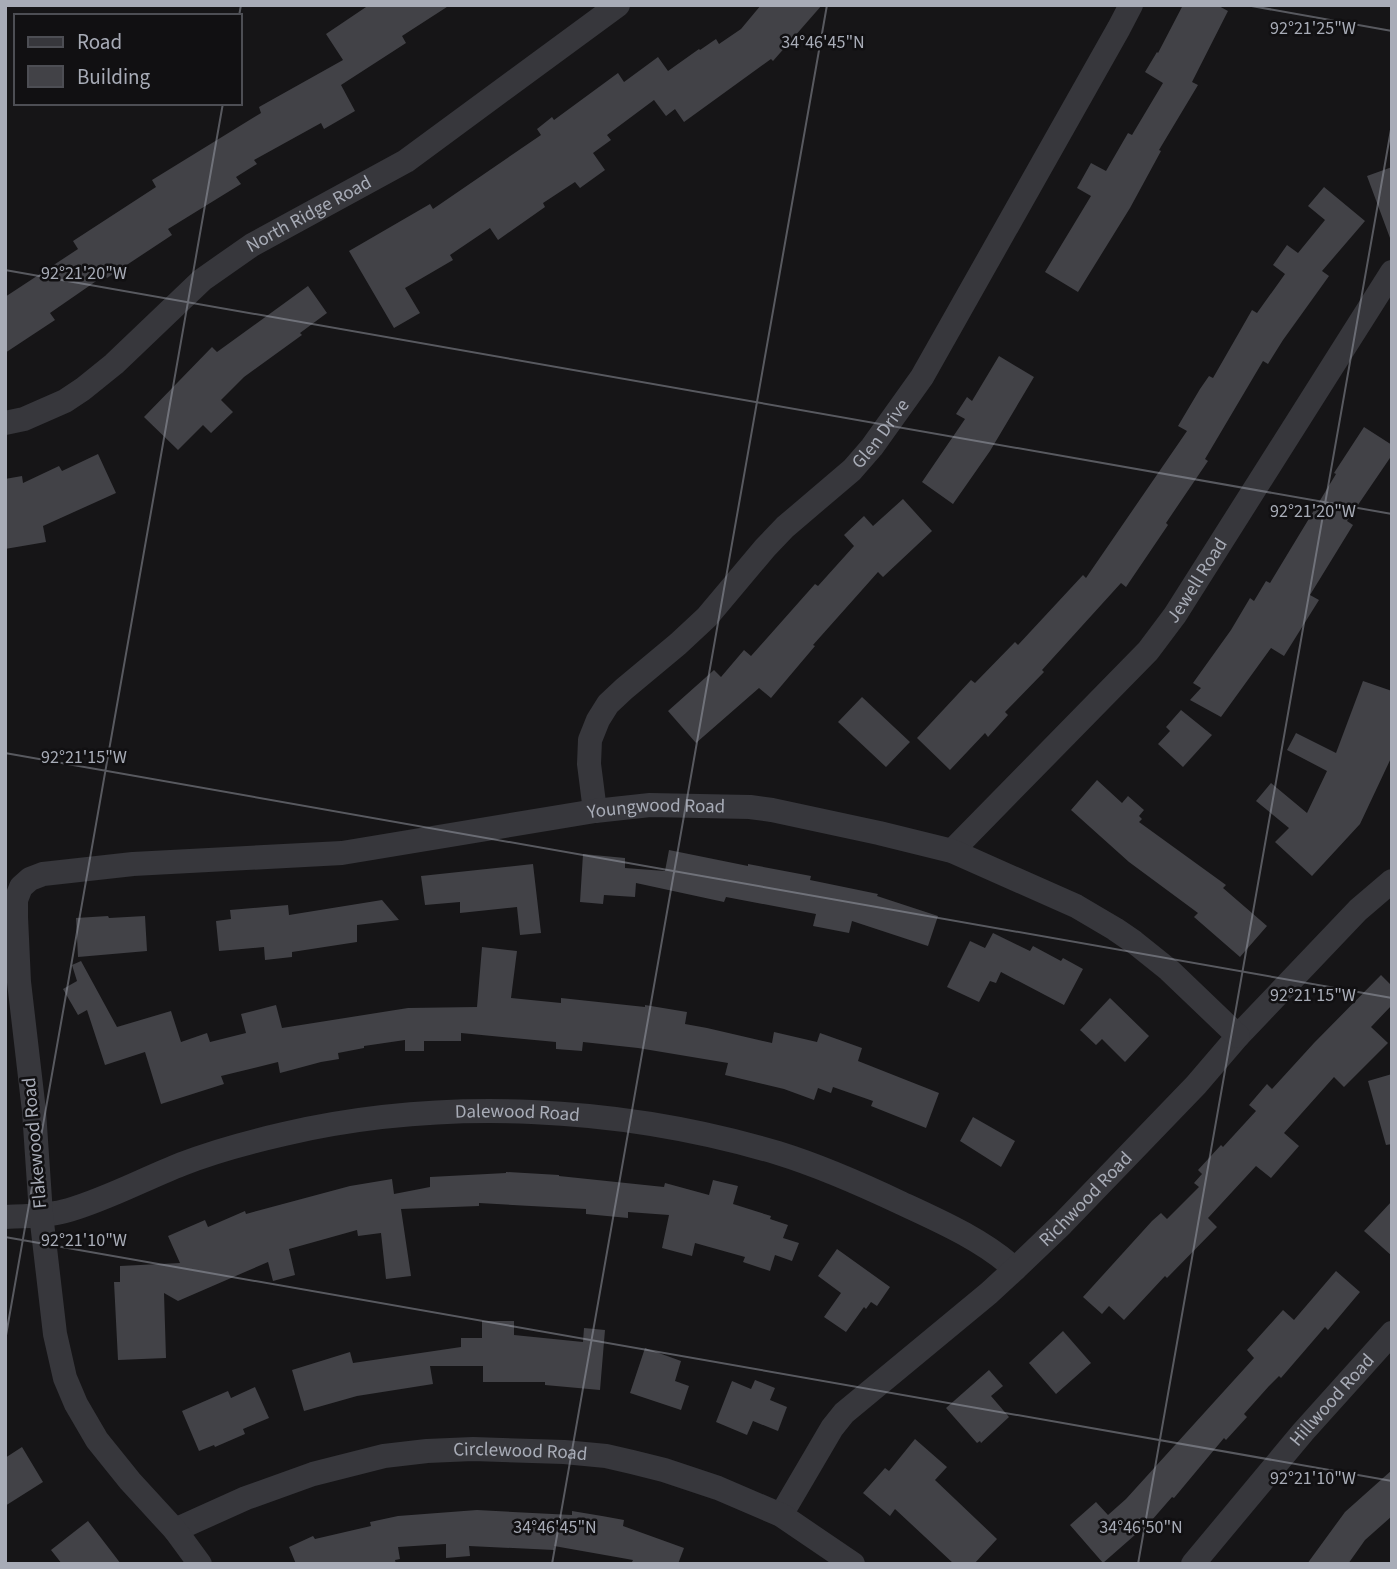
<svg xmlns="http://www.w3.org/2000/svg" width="1397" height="1569" font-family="'Source Sans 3',sans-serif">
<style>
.building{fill:#424247}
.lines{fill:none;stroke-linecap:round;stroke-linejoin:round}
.minor{stroke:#37373c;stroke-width:24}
.ticks{fill:none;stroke:#a8acb7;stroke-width:2;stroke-opacity:0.45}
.labels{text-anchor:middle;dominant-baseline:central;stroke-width:5;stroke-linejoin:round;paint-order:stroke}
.street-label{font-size:19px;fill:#a8acb7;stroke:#111012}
.ticks-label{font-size:18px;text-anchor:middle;fill:#a8acb7;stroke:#111012;stroke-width:5;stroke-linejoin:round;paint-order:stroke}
</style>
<rect width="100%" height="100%" fill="#161517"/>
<!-- building -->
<path class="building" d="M369 5H450L402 36 406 43 341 85 355 111 324 129 321 123 254 160 257 164 236 177 241 184 168 229 172 235 107 278 105 275 50 313 55 320 5 353V297L78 249 73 241 156 187 152 180 261 113 259 107 343 60 326 34Z
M761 5H822L773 61 771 59 684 122 675 109 666 116 654 100 607 135 611 140 593 153 605 170 580 188 575 182 543 203 545 207 498 240 490 228 450 255 453 260 405 288 420 313 394 328 349 251 430 204 433 209 541 135 537 129 552 117 554 120 618 73 624 82 658 57 668 71 699 49 700 50 716 39 719 44 741 29Z
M1183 5H1217L1228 11 1192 82 1198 85 1159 150 1161 151 1130 208 1078 292 1045 272 1091 196 1077 188 1091 163 1106 171 1128 133 1132 135 1163 83 1145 72 1157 52 1158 53Z
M1392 167V238H1390L1367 176Z
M1324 187 1365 221 1322 271 1329 276 1283 340 1268 364 1263 361 1205 459 1208 461 1166 523 1168 525 1126 587 1121 583 1042 670 1044 672 1005 712 1008 715 988 737 985 733 950 770 917 738 971 680 975 683 1015 642 1018 645 1083 575 1086 578 1187 431 1178 426 1200 389 1209 376 1213 378 1252 310 1257 313 1285 274 1273 265 1287 245 1298 253 1325 220 1308 206Z
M308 286 327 313 300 333 302 335 244 377 221 400 233 412 211 433 203 425 178 450 144 417 212 347 217 352Z
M999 356 1034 377 990 451 953 504 922 482 965 419 956 414 967 397 972 401Z
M1364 427 1392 445V455L1347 521 1353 525 1310 595 1319 600 1284 656 1271 648 1221 717 1190 700 1201 688 1193 683 1231 630 1250 598 1254 601 1266 581 1270 583 1336 474 1334 473Z
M98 454 116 493 43 526 46 542 5 549V479L22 476 23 483 59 466 62 471Z
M903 499 932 531 883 577 878 572 813 645 815 646 771 698 759 688 696 743 668 711 714 670 721 677 744 650 751 656 815 584 818 586 854 546 844 535 864 516 873 526Z
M1363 681 1392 691V756L1360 824 1312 876 1275 842 1289 828 1256 801 1271 783 1307 813 1327 771 1287 750 1296 733 1336 753Z
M862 697 910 742 886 767 838 722Z
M1181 710 1212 735 1183 767 1158 744 1170 731 1166 727Z
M1097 780 1122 803 1128 796 1144 810 1139 816 1142 819 1139 822 1226 885 1223 888 1267 926 1240 957 1194 917 1198 913 1129 862 1071 810Z
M669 850 748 866V864L811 876 810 880 878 894 877 896 938 916 928 946 852 921 849 933 813 926 816 914 726 897 724 902 636 883 635 897 604 895 603 904 580 902 583 854 625 858V868L665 871Z
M533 864 541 933 520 935 517 907 460 913V902L425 905 421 876Z
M382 900 399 920 357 925V942L292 952V957L265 960 264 947 219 951 216 921 231 919 230 910 288 905 289 915Z
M108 916 109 918 145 916 147 951 78 957 76 918Z
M993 933 1030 951 1033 946 1061 961 1063 958 1083 969 1064 1005 1001 972 996 983 990 981 979 1002 947 987 970 941 985 948Z
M482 947 517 951 511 998 561 1003V998L645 1007V1005L687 1012 685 1024 707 1028 772 1043 774 1032 817 1042 820 1033 862 1048 858 1061 939 1093 926 1128 871 1106 873 1101 833 1087 831 1093 818 1088 814 1100 784 1089 725 1075 728 1063 638 1048 583 1042 582 1051 556 1049V1042L461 1033V1041H424V1051H405V1040L364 1046V1048L338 1053 339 1059 321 1062 280 1073 278 1062 221 1076 224 1084 161 1104 145 1052 105 1065 87 1010 78 1015 63 989 77 981 72 965 81 961 117 1027 171 1011 181 1042 207 1033 210 1042 246 1033 241 1014 276 1005 282 1028 408 1008 477 1007Z
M1381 975 1392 986V1005L1371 1027 1388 1043 1344 1087 1334 1077 1284 1133 1299 1146 1271 1178 1256 1166 1208 1218 1217 1227 1167 1278 1165 1276 1124 1320 1109 1306 1102 1314 1083 1297 1152 1221 1161 1213 1167 1219 1199 1187 1194 1183 1202 1174 1198 1170 1221 1145 1223 1147 1256 1111 1249 1105 1267 1084 1272 1089 1314 1043Z
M1110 998 1149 1036 1125 1062 1102 1039 1096 1045 1080 1030Z
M1392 1074V1144L1386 1145 1368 1081Z
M973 1117 1015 1141 1001 1167 960 1141Z
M506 1172 559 1175V1176L664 1187 665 1183 709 1195 713 1180 738 1186 733 1204 771 1216 770 1219 788 1225 783 1238 799 1243 792 1261 775 1255 770 1271 743 1262 745 1257 695 1243 692 1256 662 1248 669 1215 628 1212V1218L586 1214V1209L479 1203V1206L401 1209 411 1276 386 1279 381 1233 358 1236 357 1230 289 1249 295 1275 273 1281 268 1262 178 1301 164 1293 166 1358 118 1360 114 1282H120V1266L180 1263 168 1236 205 1220 208 1227 245 1211 246 1214 350 1186 392 1179 394 1194 430 1187V1177L506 1173Z
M1392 1201V1256L1364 1231Z
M837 1249 890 1287 877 1306 871 1302 866 1309 864 1307 846 1332 824 1317 841 1293 818 1276Z
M1336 1271 1360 1292 1328 1330 1325 1327 1281 1378 1279 1376 1269 1386 1244 1414 1247 1417 1226 1440 1224 1438 1174 1498 1172 1497 1152 1520 1103 1563 1070 1525 1096 1502 1108 1515 1126 1499 1254 1358 1247 1350 1283 1310 1294 1320Z
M482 1321H514V1335L583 1342 584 1328 605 1330 600 1390 545 1385V1382H483V1366H430L433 1384 357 1396 304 1411 292 1370 350 1352 353 1363 461 1347V1338H482Z
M1063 1331 1091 1363 1056 1394 1029 1363Z
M645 1348 681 1361 675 1381 689 1386 681 1410 630 1393Z
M989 1370 1003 1386 991 1396 1009 1417 981 1443 980 1441 977 1443 946 1408Z
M755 1380 775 1388 770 1400 787 1407 778 1431 753 1421 747 1435 716 1422 732 1381 751 1389Z
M255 1387 269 1418 243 1429 245 1434 215 1447 214 1445 199 1451 182 1411 228 1391 231 1398Z
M915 1439 947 1467 935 1480 997 1539 974 1564H954L895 1509 890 1516 863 1493 885 1468 889 1471Z
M22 1447 43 1482 5 1506V1458Z
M1392 1470V1516L1365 1540 1348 1564H1307L1345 1512Z
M477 1510 572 1515V1511L602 1516 624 1520 623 1526 684 1548 678 1564H631L633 1560 554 1546V1550L469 1546 470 1556 446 1558V1544L398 1547 400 1559 395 1560 396 1564H296L289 1547 313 1536 315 1539 371 1526 370 1522 398 1516Z
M88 1521 121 1564H62L51 1550Z"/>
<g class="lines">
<!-- minor -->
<g class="minor">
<path id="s1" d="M5 423 24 419 65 401 83 389 114 364 202 280 252 245 406 161 618 5"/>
<path id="s2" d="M595 811 589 764 590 740 598 720 608 704 624 689 678 644 707 617 765 548 785 527 852 470 872 447 922 377 1119 28 1131 5"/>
<path id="s3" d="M952 851 1148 651 1175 615 1392 272"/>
<path id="s4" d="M5 1217C26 1216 49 1216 69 1210 107 1199 144 1179 182 1164 215 1151 249 1142 284 1134 444 1097 620 1106 778 1153 820 1166 861 1184 901 1203 940 1221 983 1240 1015 1269"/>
<path id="s5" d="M781 1515 832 1428 844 1413 989 1293 1015 1269 1062 1224 1196 1085 1238 1036 1358 910 1392 881"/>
<path id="s6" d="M175 1530 246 1498 313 1474 384 1456 427 1451 473 1449 564 1452 606 1456 632 1462 664 1470 718 1488 781 1515 853 1564"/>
<path id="s7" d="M200 1564 175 1530 130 1481 97 1440 76 1404 65 1378 55 1334 41 1214 34 1111 19 982 16 917V900L21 887 30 879 43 874 133 864 342 853 595 811 650 805 750 807 772 810 879 833 952 851 1076 906 1115 929 1134 942 1169 970 1238 1036"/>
<path id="s8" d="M1193 1564 1303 1432 1392 1333"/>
</g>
</g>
<!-- ticks -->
<path class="ticks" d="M1246 5 1392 31M239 16 241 5M5 270 1392 514M5 753 1392 998M5 1237 1392 1481M5 1341 223 103M552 1564 827 5M1138 1564 1392 124"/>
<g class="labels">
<!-- street labels -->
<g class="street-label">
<text stroke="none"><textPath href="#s1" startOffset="373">North Ridge Road</textPath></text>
<text stroke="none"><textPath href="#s2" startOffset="497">Glen Drive</textPath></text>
<text stroke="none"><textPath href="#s3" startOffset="366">Jewell Road</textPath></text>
<text stroke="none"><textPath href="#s7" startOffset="1370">Youngwood Road</textPath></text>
<text stroke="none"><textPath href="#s4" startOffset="528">Dalewood Road</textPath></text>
<text transform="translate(35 1143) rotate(-95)">Flakewood Road</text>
<text stroke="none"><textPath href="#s5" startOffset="443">Richwood Road</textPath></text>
<text stroke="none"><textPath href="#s8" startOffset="215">Hillwood Road</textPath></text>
<text stroke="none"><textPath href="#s6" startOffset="359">Circlewood Road</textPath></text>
</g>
</g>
<g class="ticks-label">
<text x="1313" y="34">92°21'25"W</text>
<text x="823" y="48">34°46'45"N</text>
<text x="84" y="279">92°21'20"W</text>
<text x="1313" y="517">92°21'20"W</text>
<text x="84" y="763">92°21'15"W</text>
<text x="1313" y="1001">92°21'15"W</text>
<text x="84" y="1246">92°21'10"W</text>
<text x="1313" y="1484">92°21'10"W</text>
<text x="555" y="1533">34°46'45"N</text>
<text x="1141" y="1533">34°46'50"N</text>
</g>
<!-- border -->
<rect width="1397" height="1569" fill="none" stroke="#a8acb7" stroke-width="14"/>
<!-- legend -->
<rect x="14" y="14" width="228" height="91" fill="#111012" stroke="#4d4e54" stroke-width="2"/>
<rect x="28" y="37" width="35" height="10" fill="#37373c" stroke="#4d4e54" stroke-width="2"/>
<text x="77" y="49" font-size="21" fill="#a8acb7">Road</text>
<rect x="28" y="66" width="35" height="21" fill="#424247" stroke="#4d4e54" stroke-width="2"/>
<text x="77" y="84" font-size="21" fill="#a8acb7">Building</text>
</svg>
